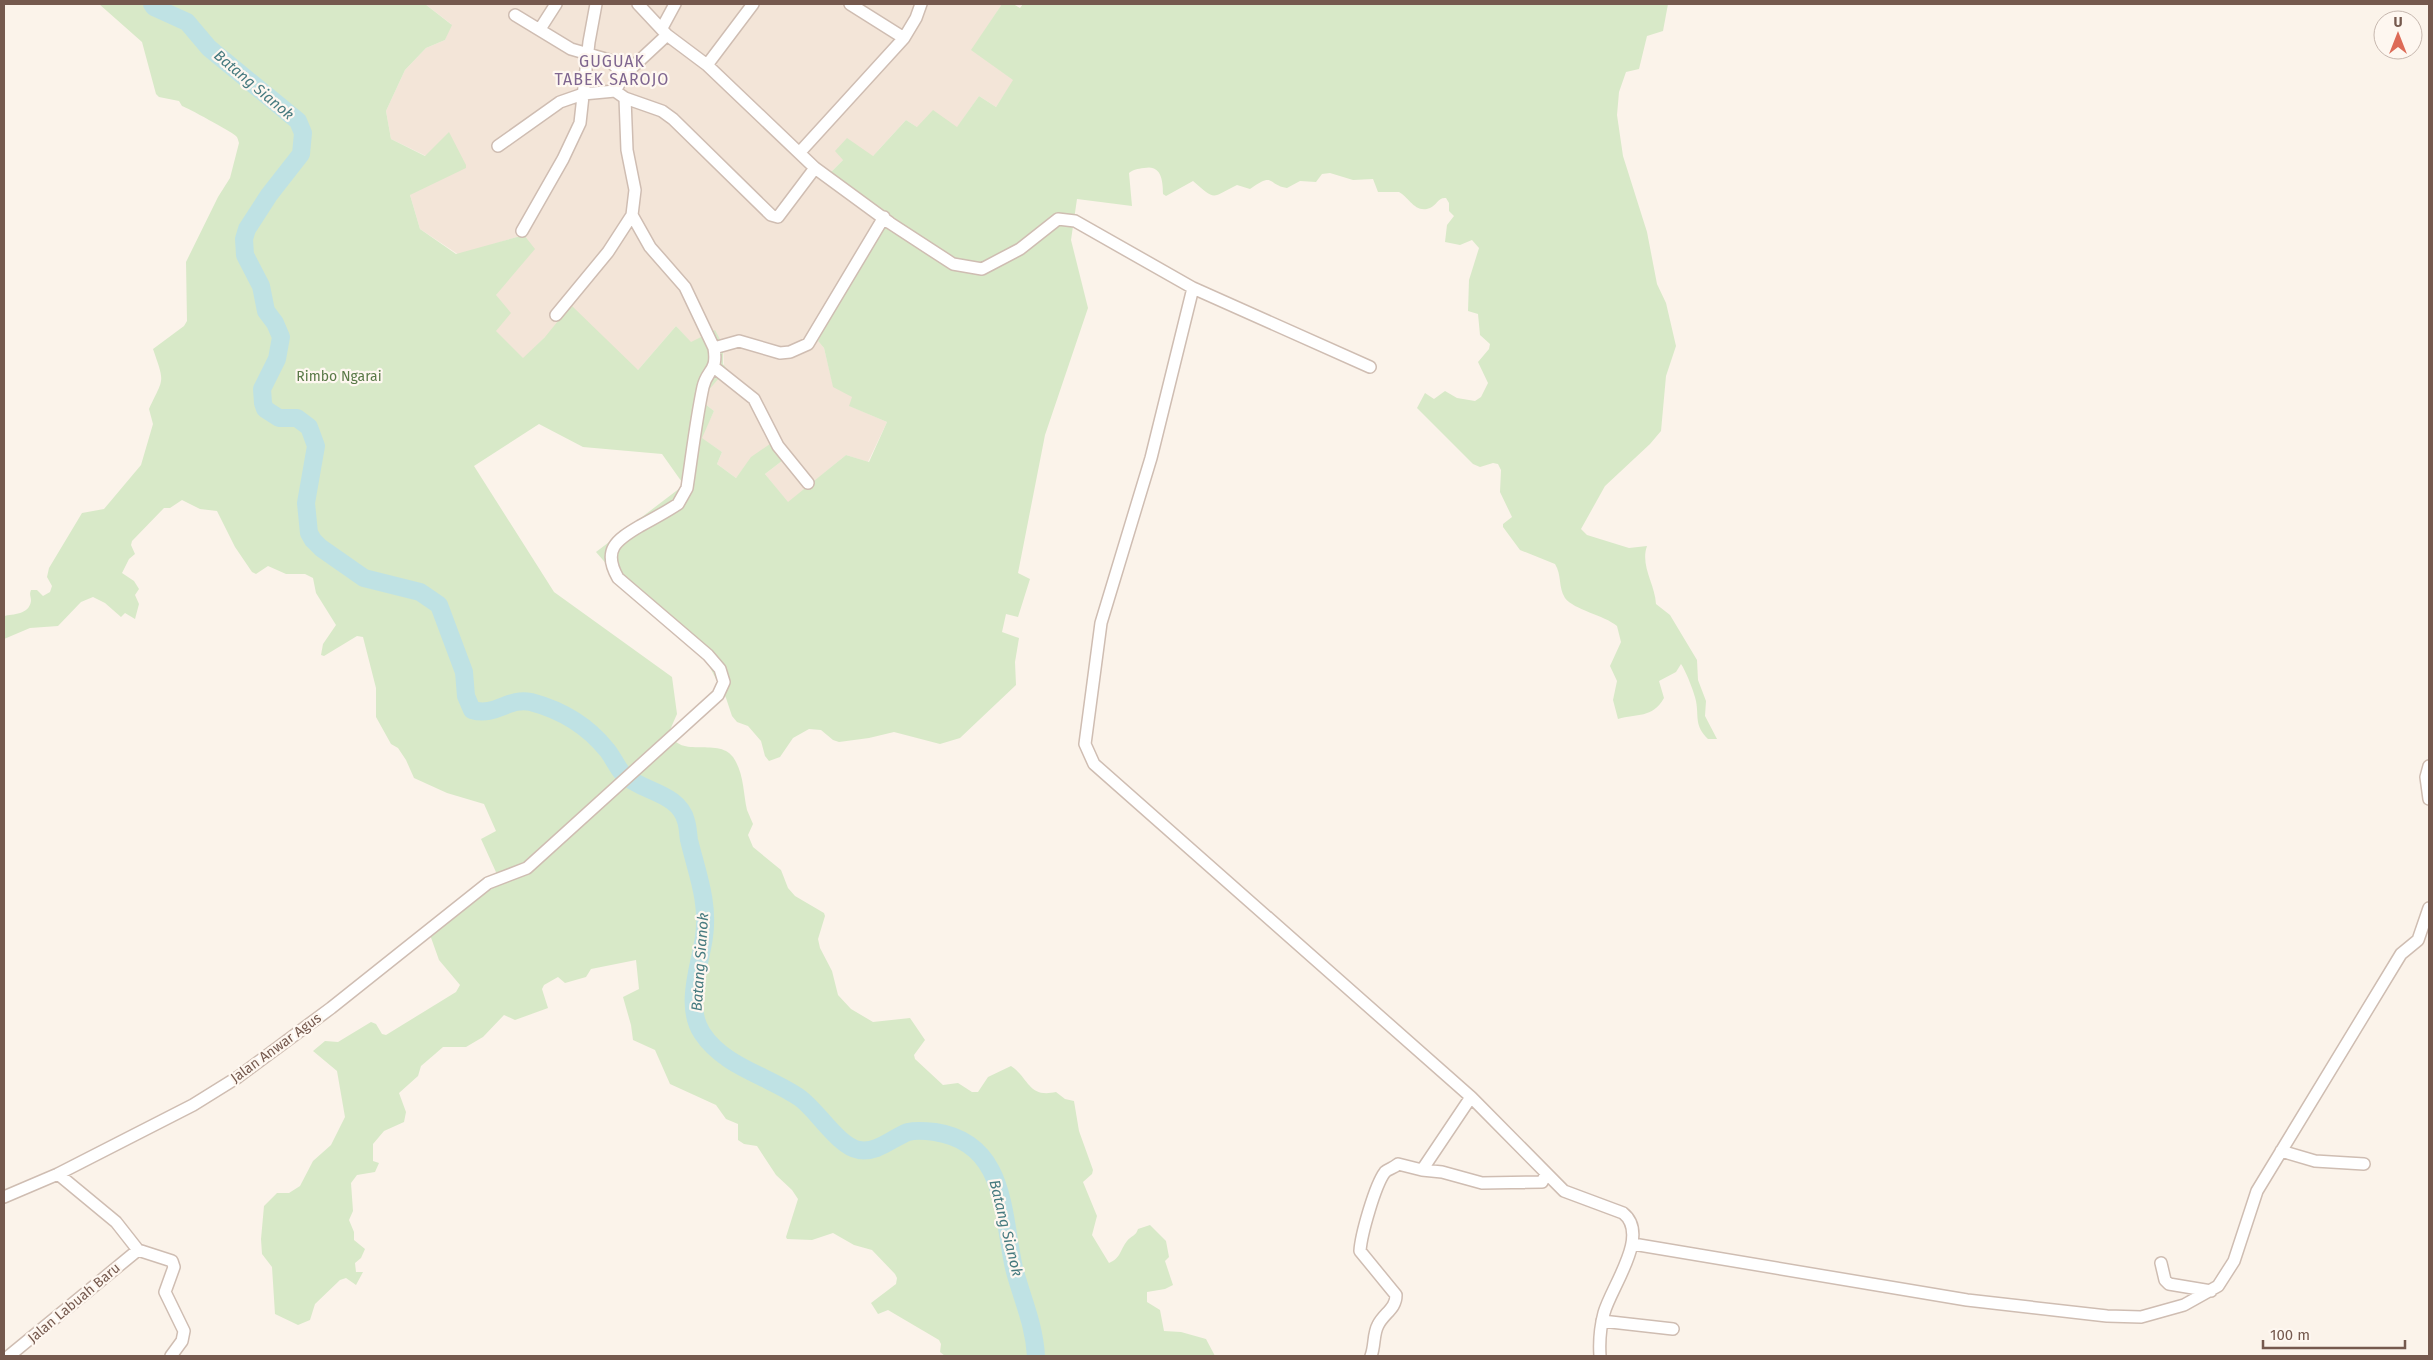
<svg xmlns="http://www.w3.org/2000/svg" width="2433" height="1360" font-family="'Fira Sans',sans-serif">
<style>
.residential{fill:#f3e5d8}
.green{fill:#d8e9c8}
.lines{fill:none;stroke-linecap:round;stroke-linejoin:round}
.river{stroke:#bfe2e4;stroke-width:18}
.minor-casing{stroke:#cfbdb2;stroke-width:14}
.minor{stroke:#fff;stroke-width:11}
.labels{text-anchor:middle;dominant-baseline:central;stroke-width:4.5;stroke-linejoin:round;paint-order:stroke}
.park-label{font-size:14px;fill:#597947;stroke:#fef7f0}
.street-label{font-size:14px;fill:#75594e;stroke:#fef7f0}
.water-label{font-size:15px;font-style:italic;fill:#467a7f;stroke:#fef7f0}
.quarter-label{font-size:16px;letter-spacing:1px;fill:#7f6690;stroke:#fef7f0}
</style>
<rect width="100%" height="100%" fill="#fbf3ea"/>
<!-- residential -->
<path class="residential" d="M425 4H1002L972 50 1014 80 996 107 979 96 957 128 917 127 906 120 873 156 843 160 831 172 890 221 875 240 864 262 826 323 818 341 824 348 833 385 853 397 850 406 887 422 868 462 846 455 788 503 765 474 791 454 780 437 745 466 736 478 717 464 722 452 701 438 714 411 700 400 724 365 723 345 691 343 676 326 638 370 545 337 523 359 495 331 496 295 523 235 459 255 420 229 410 195 426 156 391 139 386 111 405 70 426 48 445 40 451 24Z"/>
<!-- green -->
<path class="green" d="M99 4H425L452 25 445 40 426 48 405 70 386 111 391 139 425 156 449 132 466 165V168L410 195 420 229 456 254 524 235 535 249 496 295 511 313 496 331 523 358 545 337 571 305 638 370 676 326 691 342 715 330 723 345V364L727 369 700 400 714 411 702 438 722 452 717 464 736 478 751 457 780 437 791 454 765 474 788 502 846 455 869 462 887 422 849 406 852 397 833 387 824 348 818 341 826 323 886 225 876 208 831 172 843 160 835 151 847 138 873 156 906 120 917 127 933 110 957 127 979 96 996 107 1013 80 971 50 1002 4H1013L1020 8 1023 4H1668L1663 31 1647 36 1639 69 1626 72 1619 92 1617 115 1623 156 1647 232 1657 284 1666 303 1676 346 1666 376 1661 431 1650 444 1605 486 1581 529 1587 535 1629 548 1647 546C1640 566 1655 584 1656 604L1670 615 1697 660 1698 680 1706 701 1705 716 1717 739H1708C1694 725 1699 717 1696 701 1695 694 1685 669 1681 664L1676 672 1659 681 1664 698C1652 719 1637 713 1618 719L1613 700 1617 681 1610 666 1621 642 1617 626C1604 615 1574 610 1565 598 1558 587 1562 575 1555 564L1520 550 1503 527V524L1512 517 1500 492 1501 470 1498 464 1493 463 1480 467 1473 464 1417 408 1425 393 1434 399 1445 391 1457 398 1475 401 1481 397 1488 383 1478 362 1489 349 1490 344 1480 335 1478 314 1468 311 1469 280 1479 248 1472 240 1460 245 1445 242 1447 225 1454 216 1449 211V203L1446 198C1438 197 1437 205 1430 208 1415 214 1409 197 1399 192H1378L1373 179 1353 180 1330 173 1322 174 1316 182 1300 181 1287 188C1267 185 1275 171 1250 189L1237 185C1211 198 1216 201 1193 181L1166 196 1163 194C1163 180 1161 164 1144 168 1137 169 1134 169 1129 173L1132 206 1077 199 1071 240 1088 308 1045 435 1018 573 1030 579 1018 617 1006 614 1002 632 1019 638 1015 662 1016 685 960 738 940 744 894 732 869 738 839 742 833 740 821 730 809 729 793 738 780 757 769 761 765 756 761 741 748 726 737 722 732 716 726 698 705 658 629 590 596 552 684 485 662 454 583 447 539 424 474 466 554 592 672 677 677 714 670 730C675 761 718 736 733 757 744 773 743 792 747 810 749 815 751 819 753 824L748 835 753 847 781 870 788 888 795 896 824 913 825 916 818 939 820 948 832 971 838 995 851 1009 873 1022 910 1018 925 1040 914 1055 915 1059 943 1085 958 1083 972 1092H978L988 1077 1011 1066C1030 1079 1028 1098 1056 1092L1065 1099 1074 1101 1079 1131 1093 1170 1092 1174 1083 1182 1097 1216 1092 1235 1109 1263C1121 1258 1120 1250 1127 1241 1131 1236 1136 1236 1138 1229L1150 1225 1166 1241 1169 1257 1165 1261 1173 1285 1165 1289 1147 1292V1302L1160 1310 1164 1331 1181 1332 1206 1339 1215 1356H945L940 1352 941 1344 939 1340 888 1310 878 1314 871 1303 896 1284 897 1278 895 1274 872 1250 854 1245 833 1233 812 1240 787 1239 786 1237 798 1199 792 1190 776 1175 757 1146 744 1144 738 1140V1124L726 1119 716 1105 670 1084 655 1050 633 1040 631 1025 623 997 639 989 636 960 591 969 586 977 565 983 558 977 544 985 542 989 548 1008 515 1020 504 1015 483 1037 466 1047H443L435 1054 421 1066 418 1076 399 1093 406 1112 404 1122 384 1131 373 1144V1161L379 1163 375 1172 357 1175 351 1183 353 1211 349 1220 354 1232V1240L365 1249 361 1258 355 1263 356 1272H363L356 1285 346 1278 340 1280 315 1304 310 1320 298 1325 275 1314 272 1267 262 1254 261 1239 264 1206 277 1193H289L300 1186 313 1161 331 1145 345 1117 337 1071 313 1051 325 1041 338 1042 371 1022 376 1024 382 1034 386 1035 456 992 460 985 439 960 429 932 500 881 481 839 496 831 484 804 447 793 414 778 406 760 398 748 391 744 376 717V688L363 637 357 636 324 656 321 655 323 644 336 625 316 593 313 578 305 574H286L268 566 256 574 252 572 235 547 217 511 200 509 182 500 170 508H164L132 541 131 545 135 554 129 559 122 573 134 581 139 589 135 595 139 604 135 619 125 613 121 617 105 603 93 597 81 602 58 626 30 628 4 639V616C13 614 29 615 31 601 31 596 29 595 31 590H37L43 596 50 592 52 586 47 577 49 568 82 513 104 509 141 465 153 424 149 409C164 377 165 384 153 349L184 326 187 321 186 262 218 197 230 178 239 143C238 140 238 138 236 136 232 132 186 107 182 106L179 101 159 97 156 94 142 42Z"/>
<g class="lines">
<!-- river -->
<path class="river" d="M152 4 154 7 187 22 209 48 298 121 303 133 301 154 269 195 247 229 244 239 245 255 261 286 266 311 275 323 281 337 277 359 262 389 263 403 265 409 279 418H297L309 427 316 446 306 503 309 533 313 540 321 548 364 578 420 592 439 605 464 672 466 696 472 710C496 717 508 697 531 702 561 710 587 725 607 750 613 757 617 768 624 775 643 792 679 793 686 821 688 827 688 834 689 840 697 873 709 902 704 937 700 966 684 1005 702 1033 724 1067 769 1076 800 1098 818 1111 838 1146 859 1150 878 1153 892 1138 908 1132 916 1130 927 1131 935 1132 1007 1143 1002 1215 1014 1268 1022 1299 1034 1323 1036 1356"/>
<defs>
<path id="minor" d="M638 4 667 35 707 65 815 168 890 223 953 264 982 269 1020 249 1058 219 1075 221 1193 288 1370 367
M850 4 904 38
M515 15 571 49 609 60 624 75
M662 28 675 4
M540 29 556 4
M707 65 753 4
M625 98 662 111 673 119 771 215 778 217 815 168
M498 146 560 102 583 94 615 91
M800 152 904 38 916 18 921 4
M522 231 563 159 580 123 589 42 596 4
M1193 288 1151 458 1101 623 1085 744 1094 764 1471 1097 1564 1191 1623 1213C1651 1235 1611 1287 1604 1313 1600 1328 1599 1341 1600 1356
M556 315 608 252 632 215 635 190 627 150 625 98 615 91 624 75 667 35
M714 348 739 341 780 353 790 352 808 344 884 217
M715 368 754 399 778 446 808 483
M2429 766 2426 777 2429 799
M2281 1151 2315 1161 2364 1164
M1422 1170 1442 1172 1482 1183 1542 1182 1546 1174
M58 1174 116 1222 138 1250 172 1261 174 1267 165 1292 184 1331 182 1341 171 1356
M4 1197 58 1174 193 1105 238 1077 331 1008 488 883 527 868 718 695 724 682 720 669 708 655 618 578C602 550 616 540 640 526 653 519 666 512 678 504L687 488C692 455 696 420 703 387 707 369 718 372 714 348L685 287 650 247 632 215
M1633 1244 1967 1300 2107 1316 2141 1317 2184 1305 2218 1286 2234 1261 2257 1191 2401 954 2418 940 2429 908
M2161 1263 2165 1280 2169 1284 2211 1291
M1602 1321 1673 1329
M9 1356 138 1250
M1371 1356C1375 1346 1373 1334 1378 1325 1384 1313 1396 1309 1396 1295L1360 1251C1361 1235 1375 1185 1385 1172 1388 1169 1394 1168 1398 1164L1422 1170 1471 1097"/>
</defs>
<!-- minor casing -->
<use href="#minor" class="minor-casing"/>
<!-- minor -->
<use href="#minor" class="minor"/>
</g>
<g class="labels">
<!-- park labels -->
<g class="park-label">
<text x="339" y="376">Rimbo Ngarai</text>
</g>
<!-- street labels -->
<g class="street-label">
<text transform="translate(276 1048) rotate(-36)">Jalan Anwar Agus</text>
<text transform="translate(74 1303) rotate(-40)">Jalan Labuah Baru</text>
</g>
<!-- water labels -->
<g class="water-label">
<text transform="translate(254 85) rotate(40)">Batang Sianok</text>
<text transform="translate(700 962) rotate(-86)">Batang Sianok</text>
<text transform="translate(1006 1228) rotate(76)">Batang Sianok</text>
</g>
<!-- quarter labels -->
<g class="quarter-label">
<text x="612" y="61">GUGUAK<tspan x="612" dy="18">TABEK SAROJO</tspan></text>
</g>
</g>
<!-- border -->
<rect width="2433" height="1360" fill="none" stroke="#75594e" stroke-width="10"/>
<!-- north arrow -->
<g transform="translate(2398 35)"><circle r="24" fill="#fef7f0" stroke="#c7b8af"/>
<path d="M0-4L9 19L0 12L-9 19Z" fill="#dd6b57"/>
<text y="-8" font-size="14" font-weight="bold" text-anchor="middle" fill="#75594e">U</text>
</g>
<!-- scale -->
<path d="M2263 1340v8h142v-8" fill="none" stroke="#75594e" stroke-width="2.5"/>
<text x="2270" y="1340" font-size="15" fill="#75594e" stroke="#fef7f0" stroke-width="4" paint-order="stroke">100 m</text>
</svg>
